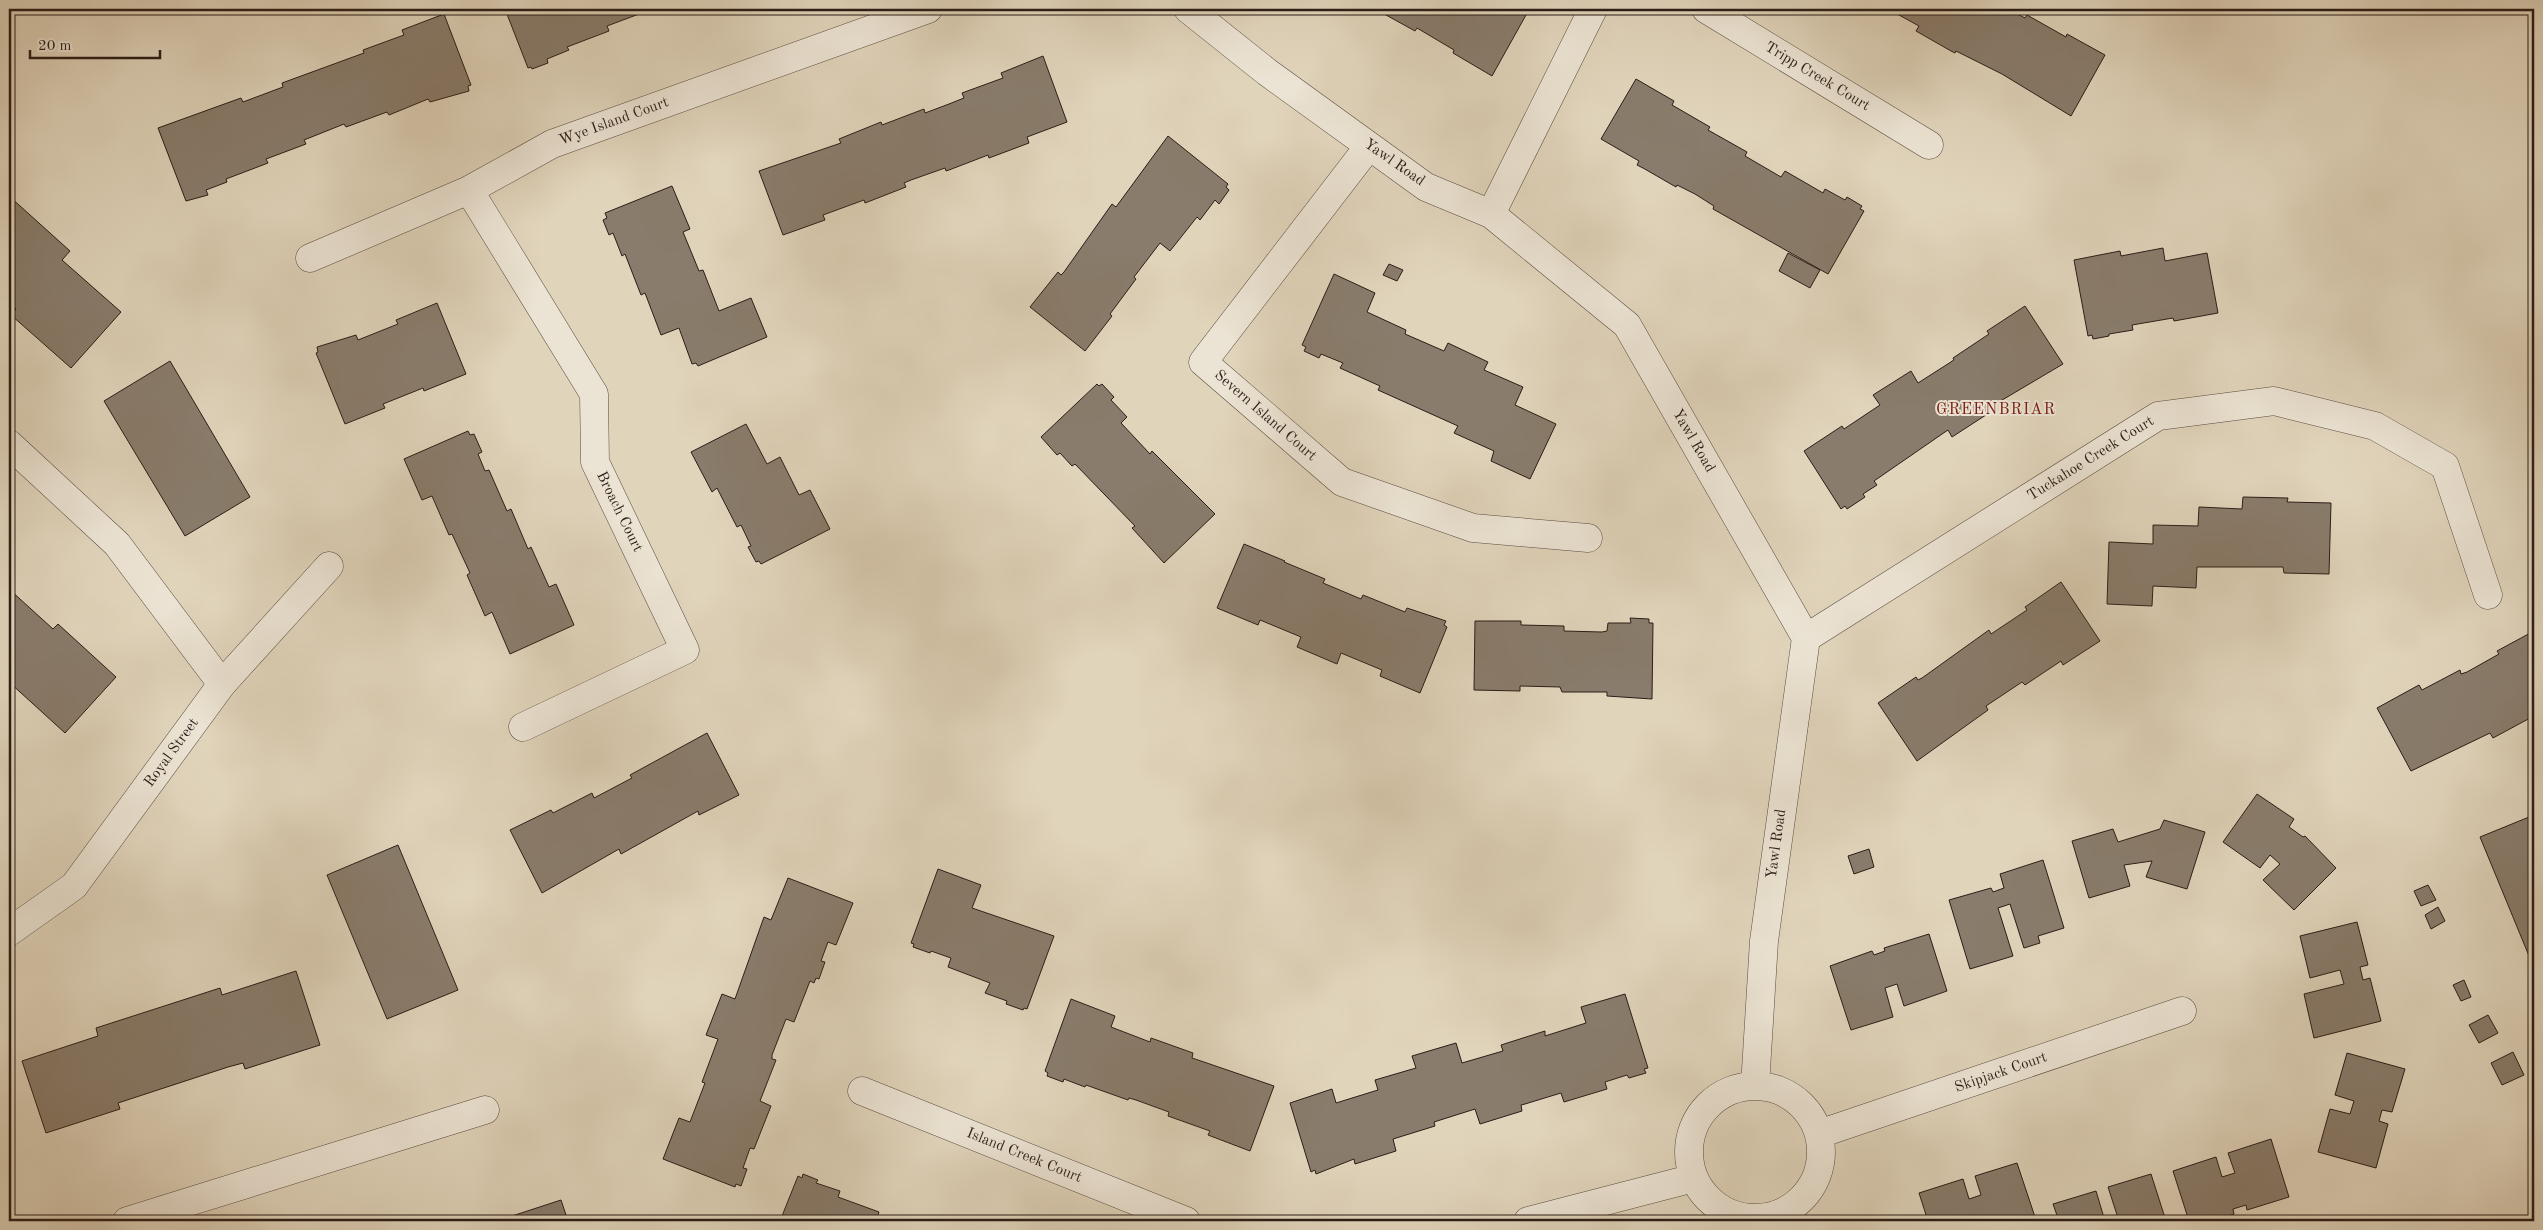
<svg xmlns="http://www.w3.org/2000/svg" width="2543" height="1230" font-family="'Old Standard TT',serif">
<style>
.building{fill:#897c6c;stroke:#2a1d17}
.lines{fill:none;stroke-linecap:round;stroke-linejoin:round}
.minor-casing{stroke:#584b40;stroke-width:29}
.minor{stroke:#ebe3d3;stroke-width:28}
.labels{text-anchor:middle;dominant-baseline:central;stroke-width:4;stroke-linejoin:round;paint-order:stroke}
.street-label{font-size:15px;fill:#2a1d17;stroke:#ebe3d3}
.neighbourhood-label{font-size:16px;letter-spacing:1px;fill:#7a1f14;stroke:#ebe3d3}
</style>
<rect width="100%" height="100%" fill="#e0d4bb"/>
<filter id="stains"><feTurbulence type="fractalNoise" baseFrequency=".004" numOctaves="4"/><feColorMatrix values="0 0 0 0 .2 0 0 0 0 .09 0 0 0 0 .02 0 0 0 .5 -.17"/></filter>
<radialGradient id="worn" r=".72"><stop offset=".6" stop-color="#630" stop-opacity="0"/><stop offset="1" stop-color="#630" stop-opacity=".3"/></radialGradient>
<!-- building -->
<path class="building" d="M505 9H661L648 14 647 11 607 26 609 31 567 47 569 50 547 59 548 63 532 69 531 67 528 68Z
M1515 9 1526 15 1492 76 1453 53 1454 50 1417 28 1415 31 1377 10Z
M1888 9H2008L2025 18 2027 15 2066 37 2067 34 2105 55 2071 116 2002 74 1956 51 1955 53 1951 51 1916 31 1919 26Z
M444 14 471 85 468 86 469 91 430 102 428 99 389 115 387 112 346 127 344 124 304 140 306 144 266 159 268 163 226 179 227 182 206 190 208 195 186 201 158 128 241 98 243 102 283 87 282 83 364 53 363 50 404 35 402 30Z
M1043 56 1067 122 1027 137 1029 143 989 158 988 155 949 170 946 171 945 168 911 180 904 183 906 187 865 203 864 200 823 215 825 220 783 235 759 171 841 143 839 139 881 122 882 125 924 109 925 113 949 104 964 98 962 93 1003 78 1001 73Z
M1636 79 1674 101 1672 105 1710 127 1708 130 1747 152 1745 156 1781 177 1785 171 1823 193 1825 189 1845 200 1847 197 1862 206 1860 209 1864 211 1828 274 1713 209 1714 206 1695 194 1677 185 1676 187 1643 168 1637 165 1639 161 1601 139Z
M1168 136 1228 184 1226 187 1229 190 1219 204 1215 200 1200 220 1197 217 1170 251 1160 243 1134 277 1136 279 1110 314 1112 316 1085 351 1030 307 1058 272 1061 275 1064 272 1112 204 1116 207Z
M672 186 690 229 683 232 699 271 703 270 719 311 751 298 767 337 698 366 696 363 692 364 679 328 661 335 645 293 641 295 625 254 622 256 613 233 609 235 603 220 607 218 605 213Z
M9 196 70 251 62 260 121 312 71 368 11 315 16 309 9 302Z
M2163 248 2165 261 2207 253 2218 313 2174 321 2173 318 2132 325 2133 330 2109 334V336L2093 339 2092 335 2088 336 2074 260 2120 251 2121 256Z
M1788 253 1820 270 1810 288 1779 271Z
M1389 264 1403 270 1397 281 1383 275Z
M1334 274 1375 293 1367 312 1406 330 1405 334 1444 351 1448 343 1488 362 1484 370 1523 387 1515 405 1556 424 1530 479 1491 461 1494 451 1454 433 1458 426 1378 390 1380 386 1340 368 1343 363 1321 354 1319 358 1304 351 1306 347 1302 345Z
M437 303 466 374 424 391 423 388 383 404 385 408 345 424 316 353 318 352 317 347 356 335 358 340 398 324 396 320Z
M2025 306 2063 364 1987 409 1989 413 1952 437 1948 430 1945 432 1874 481 1877 485 1863 494 1865 497 1847 509 1845 506 1841 509 1804 451 1842 426 1844 429 1880 405 1873 395 1911 371 1918 383 1954 360 1953 358 1989 334 1987 331Z
M170 361 250 497 185 536 104 401Z
M1097 384 1099 386 1102 384 1114 397 1111 400 1127 417 1121 423 1150 454 1152 451 1215 514 1164 563 1132 528 1135 526 1075 464 1072 466 1060 453 1057 455 1041 437Z
M746 424 767 464 780 457 799 495 810 490 830 529 761 564 759 561 756 562 748 547 751 546 741 525 737 527 717 488 712 492 691 452Z
M468 431 470 435 474 434 482 452 478 454 485 471 489 470 507 511 511 509 528 549 531 547 549 587 556 584 574 625 510 654 492 612 485 616 467 575 470 573 452 534 449 535 432 496 422 500 404 459Z
M2243 497 2288 498 2287 502 2331 503 2329 574 2284 573 2283 567H2197L2196 588 2153 586 2152 606 2107 604 2109 542 2153 544V525L2198 526 2199 507 2242 509Z
M1244 544 1285 561 1284 562 1325 579 1323 583 1361 599 1363 595 1405 612 1407 608 1446 621 1444 625 1447 627 1420 693 1380 676 1382 670 1341 653 1337 664 1297 647 1301 637 1260 620 1258 625 1217 608Z
M2061 582 2100 641 2063 665 2061 661 2025 685 2022 682 1986 706 1988 710 1917 761 1878 703 1916 677 1918 680 1922 678 1989 630 1991 634 2027 610 2025 607Z
M9 589 53 629 58 624 116 677 65 733 9 682Z
M1630 618 1649 619V623H1653L1652 699 1607 696V692H1562L1560 687 1520 686V691L1474 690 1475 621H1521V625L1564 626V631L1602 632 1607 631 1608 623H1631Z
M2534 631V711L2530 713 2532 717 2493 738 2490 733 2411 771 2377 708 2419 685 2422 690 2460 670 2461 674 2467 672 2499 654 2497 651Z
M707 733 739 795 699 815 698 811 621 854 619 849 542 893 510 830 551 810 553 813 592 793 594 798 632 778 630 775Z
M2257 794 2294 819 2289 827 2303 837 2305 836 2336 868 2294 910 2263 880 2280 864 2270 855 2260 868 2223 842Z
M2534 815V968L2480 837Z
M2164 820 2205 832 2187 889 2146 877 2152 861 2124 865 2130 886 2089 898 2072 841 2113 829 2118 842 2160 829Z
M398 845 458 990 387 1019 327 875Z
M1869 849 1874 867 1854 874 1848 856Z
M2043 860 2064 928 2038 936 2040 943 2024 948 2010 904 1998 908 2013 956 1970 969 1949 900 1991 888 1993 892 2004 888 2000 874Z
M938 869 981 885 972 908 1054 936 1027 1009 1024 1008 1023 1010 1006 1004 1007 1001 985 993 990 983 948 967 951 958 931 951 930 953 913 947 914 944 911 943Z
M788 878 853 903 836 945 828 942 821 961 825 962 819 979 816 978 814 983 810 981 794 1022 786 1019 772 1055V1059L776 1060 760 1101 771 1106 754 1149 750 1148 749 1151 743 1168 747 1169 741 1186 736 1184 735 1187 663 1159 679 1118 690 1122 705 1083 702 1082 718 1039 706 1035 722 994 735 999 764 917 771 920Z
M2428 885 2436 900 2421 906 2414 891Z
M2438 907 2445 921 2431 929 2425 915Z
M2357 922 2368 965 2360 967 2363 980 2370 978 2381 1021 2314 1038 2304 994 2344 984 2340 970 2310 978 2300 936Z
M1929 934 1947 991 1904 1006 1897 984 1885 988 1893 1017 1851 1030 1830 966 1872 951 1874 955 1885 951 1884 948Z
M296 971 320 1045 245 1069 243 1063 228 1067 118 1103 120 1109 46 1133 22 1061 98 1036 96 1028 217 989 220 988 222 995Z
M2464 980 2471 997 2461 1001 2453 985Z
M1625 994 1648 1068 1644 1069 1646 1073 1629 1078 1627 1075 1605 1082 1607 1089 1564 1102 1561 1093 1525 1104 1521 1105 1522 1111 1480 1124 1475 1109 1434 1122 1435 1126 1393 1139 1396 1151 1355 1164 1354 1159 1316 1174 1315 1170 1311 1172 1290 1103 1332 1089 1336 1103 1378 1090 1375 1080 1416 1068 1412 1056 1456 1043 1462 1063 1503 1051 1501 1045 1545 1031V1036L1586 1023 1581 1007Z
M1071 999 1115 1016 1111 1027 1150 1042 1151 1038 1193 1053 1192 1058 1201 1061 1274 1086 1250 1151 1208 1135 1210 1131 1168 1116 1169 1112 1136 1100 1129 1098 1128 1100 1086 1085 1085 1087 1064 1079 1063 1082 1047 1076 1048 1073 1045 1071Z
M2488 1015 2498 1033 2479 1043 2469 1025Z
M2513 1052 2524 1075 2502 1085 2491 1063Z
M2347 1053 2405 1069 2392 1112 2382 1110 2379 1121 2388 1124 2376 1168 2318 1152 2330 1109 2350 1114 2354 1101 2335 1095Z
M2271 1139 2289 1197 2247 1210 2246 1205 2233 1209 2234 1214 2211 1221H2189L2173 1171 2216 1157 2222 1177 2235 1173 2228 1153Z
M2017 1163 2036 1220 1928 1221 1919 1193 1963 1179 1969 1199 1981 1195 1975 1176Z
M803 1174 818 1180 816 1183 840 1191 838 1197 879 1212 878 1215 896 1221H780L798 1176 802 1178Z
M2151 1174 2166 1221H2119L2108 1187Z
M2096 1191 2105 1221H2059L2053 1204Z
M561 1200 568 1221H496L509 1217Z"/>
<g class="lines">
<defs>
<path id="minor" d="M1188 9 1267 72 1426 187 1491 214 1627 325 1806 638 1764 941 1755 1086
M1706 9 1929 145
M1369 146 1203 362 1342 482 1473 528 1588 538
M469 190 594 394 595 462 685 650 523 727
M1491 214 1593 9
M310 258 469 190 552 144 928 9
M9 444 117 544 222 684
M1806 638 2158 416 2274 401 2375 426 2445 466 2488 595
M9 932 74 886 222 684 329 566
M1689 1152a66 66 0 1 1 132 0a66 66 0 1 1-132 0Z
M862 1091 1186 1221
M1819 1134 2182 1011
M127 1221 485 1110
M1528 1221 1694 1178"/>
</defs>
<!-- minor casing -->
<use href="#minor" class="minor-casing"/>
<!-- minor -->
<use href="#minor" class="minor"/>
</g>
<g class="labels">
<!-- street labels -->
<g class="street-label">
<text transform="translate(1817 77) rotate(31)">Tripp Creek Court</text>
<text transform="translate(614 122) rotate(-20)">Wye Island Court</text>
<text transform="translate(1394 163) rotate(35)">Yawl Road</text>
<text transform="translate(1265 416) rotate(41)">Severn Island Court</text>
<text transform="translate(1693 441) rotate(60)">Yawl Road</text>
<text transform="translate(2091 459) rotate(-32)">Tuckahoe Creek Court</text>
<text transform="translate(619 512) rotate(64)">Broach Court</text>
<text transform="translate(172 753) rotate(-54)">Royal Street</text>
<text transform="translate(1777 844) rotate(-82)">Yawl Road</text>
<text transform="translate(2001 1073) rotate(-19)">Skipjack Court</text>
<text transform="translate(1024 1156) rotate(22)">Island Creek Court</text>
</g>
<!-- neighbourhood labels -->
<g class="neighbourhood-label">
<text x="1996" y="410">GREENBRIAR</text>
</g>
</g>
<!-- margin -->
<rect width="2543" height="1230" fill="none" stroke="#e0d4bb" stroke-width="30"/>
<rect x="10" y="10" width="2523" height="1210" fill="none" stroke="#2a1d17" stroke-width="2.5"/>
<rect x="15" y="15" width="2513" height="1200" fill="none" stroke="#2a1d17"/>
<!-- scale -->
<path d="M30 50v8h130v-8" fill="none" stroke="#2a1d17" stroke-width="2.5"/>
<text x="38" y="50" font-size="15" fill="#2a1d17" stroke="#ebe3d3" stroke-width="4" paint-order="stroke">20 m</text>
<rect width="100%" height="100%" filter="url(#stains)"/>
<rect width="100%" height="100%" fill="url(#worn)"/>
</svg>
